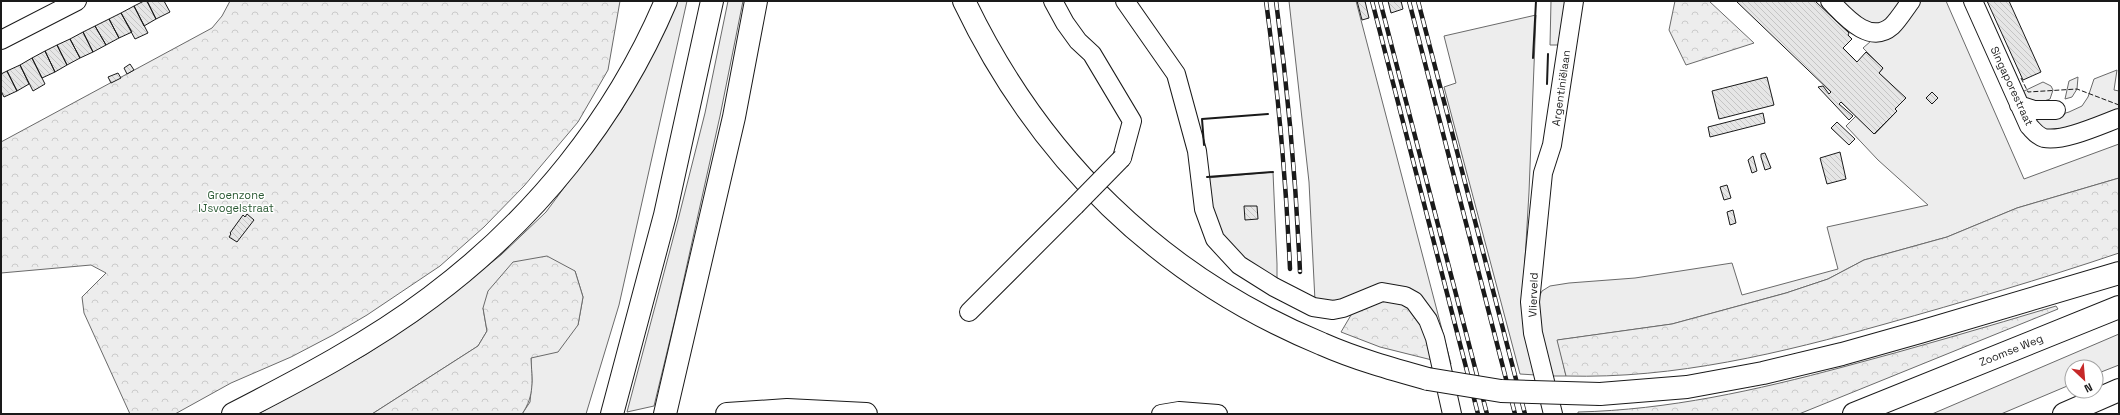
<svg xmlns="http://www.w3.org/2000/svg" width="2120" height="415" font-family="'Space Grotesk',sans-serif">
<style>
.built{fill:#ededed;stroke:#6a6a6a}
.forest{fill:url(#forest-crowns);stroke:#6a6a6a}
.building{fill:url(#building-back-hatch);stroke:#1a1a1a}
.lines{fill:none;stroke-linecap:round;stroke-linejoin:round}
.minor-casing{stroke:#1a1a1a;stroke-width:20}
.highway-casing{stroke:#1a1a1a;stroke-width:24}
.minor{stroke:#fff;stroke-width:18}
.highway{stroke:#fff;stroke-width:22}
.rail-casing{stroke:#1a1a1a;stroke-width:4.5}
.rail{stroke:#fff;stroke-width:3;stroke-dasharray:9;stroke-linecap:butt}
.minor-bridge-casing{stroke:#1a1a1a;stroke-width:20;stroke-linecap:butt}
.highway-bridge-casing{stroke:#1a1a1a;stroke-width:24;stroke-linecap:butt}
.minor-bridge{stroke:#fff;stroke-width:18}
.highway-bridge{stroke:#fff;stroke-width:22}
.fence{stroke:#1a1a1a;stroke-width:1;stroke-dasharray:5 2;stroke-linecap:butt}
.wall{stroke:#1a1a1a;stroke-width:2}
.labels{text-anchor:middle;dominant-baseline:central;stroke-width:3;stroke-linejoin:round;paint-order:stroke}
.street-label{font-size:11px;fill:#1a1a1a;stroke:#fff}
.park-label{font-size:11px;fill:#2b5a34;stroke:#fff}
</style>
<defs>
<pattern id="forest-crowns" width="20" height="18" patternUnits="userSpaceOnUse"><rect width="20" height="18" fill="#ededed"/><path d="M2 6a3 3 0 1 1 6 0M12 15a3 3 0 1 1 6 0" fill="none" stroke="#cbcbcb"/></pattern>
<pattern id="building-back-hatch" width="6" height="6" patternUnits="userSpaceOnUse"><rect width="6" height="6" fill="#e6e6e6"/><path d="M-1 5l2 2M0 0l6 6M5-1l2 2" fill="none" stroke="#c5c5c5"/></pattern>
</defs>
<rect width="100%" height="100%" fill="#fff"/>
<!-- built -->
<path class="built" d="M676 1H687L619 305 586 414H522L530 402 532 381 531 358 578 325 583 297 575 271 483 308 487 331 478 346 372 414H258L365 355 420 319 501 255 546 212 621 111 645 68Z
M728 1H743L720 116 675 319 654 406 627 412 678 220 705 113Z
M1289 1H1356L1451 364 1343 303 1315 301 1309 182Z
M1551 1H1566L1558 45H1550Z
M1837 1H1903L1884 22 1877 24 1865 23Z
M1921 1H1946L2024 179 2119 144V178L2017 208 1947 237 1864 260 1828 279 1786 293 1672 324 1558 340 1566 376H1550L1542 345 1536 303 1542 291 1550 286 1569 283 1635 278 1732 263 1742 295 1838 269 1827 227 1928 205 1878 160 1846 126 1856 116 1875 134 1897 111 1895 109 1905 98 1879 73 1883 68 1863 48 1871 41 1897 33Z
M1536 15 1529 192 1524 277 1536 375 1520 374 1444 87 1456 83 1444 36Z
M2117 70 2114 90 2119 91V110L2068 128 2047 130 2036 124 2033 117 2045 119 2069 112 2082 106 2088 97 2094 79Z
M2078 77 2077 89 2072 97 2065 99 2069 81Z
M2043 82 2051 86 2053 90 2050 99 2038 103 2025 98 2022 92Z
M1273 172 1277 264V281L1248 262 1214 225 1207 178Z
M2119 334V365L2096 374V367H2072V384L2001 414H1932Z"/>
<!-- forest -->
<path class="forest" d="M230 1H620L608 70 578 122 524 186 484 227 440 266 367 315 333 335 291 357 231 383 175 414H130L84 313 82 297 106 273 91 265 1 273V142L212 28 222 16Z
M1675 1H1709L1754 43 1686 65 1669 30Z
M2119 178V253C2042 279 1963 302 1885 324 1781 353 1675 379 1566 376L1557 340 1672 324 1786 293 1828 279 1864 260 1947 237 2017 208Z
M547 256 575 271 583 297 578 325 558 352 531 358C532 380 535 395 522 414H372L478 346 487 331 483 308 488 291 513 262Z
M1381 297 1413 306 1436 361 1380 347 1341 332 1354 310Z
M2056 306 2058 309 1799 414H1578V412C1668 410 1757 390 1843 367 1915 348 1986 327 2056 306Z"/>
<!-- building -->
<path class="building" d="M144 1H147L156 19 144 26 134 6Z
M147 1H164L170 12 156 19Z
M1357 1H1365L1369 18 1362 20Z
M1388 1H1401L1403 9 1391 13Z
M1736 1H1815L1849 33 1848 35 1852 39 1843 48 1857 62 1866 52 1883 68 1879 73 1906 98 1895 109 1897 111 1874 134 1841 102 1839 104 1853 116 1849 120 1818 87 1823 86 1829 94 1831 92Z
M1987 1H2009L2041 72 2023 80Z
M134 6 148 33 135 39 121 13Z
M121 13 132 32 119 38 109 19Z
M109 19 119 38 106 45 95 26Z
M95 26 106 45 93 52 83 32Z
M83 32 93 52 80 58 70 39Z
M70 39 80 58 67 65 57 45Z
M57 45 67 65 55 72 45 51Z
M45 51 55 72 42 78 32 58Z
M32 58 45 84 33 91 20 65Z
M130 64 134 70 127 74 124 68Z
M20 65 29 84 17 91 7 71Z
M7 71 17 91 4 97 1 91V74Z
M118 73 121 78 111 83 108 77Z
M1767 77 1774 105 1719 119 1712 91Z
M1932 92 1938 98 1932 104 1926 98Z
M1763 113 1765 123 1710 137 1708 127Z
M1837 122 1855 139 1849 145 1831 128Z
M1840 152 1846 179 1827 184 1820 158Z
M1765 153 1771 168 1765 170 1761 157V154Z
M1753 156 1757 171 1752 173 1748 160Z
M1727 185 1731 198 1724 200 1720 187Z
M1244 206H1257L1258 219 1245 220Z
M1733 210 1736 223 1730 225 1727 212Z
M247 214 254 220 237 242 229 237 231 234 230 233 243 215 245 217Z"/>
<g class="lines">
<defs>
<path id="minor" d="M1053 1 1065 23 1078 41 1092 54 1132 121 1122 158
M1125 1 1176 74 1197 151 1204 209 1215 239 1239 265 1274 287 1313 307 1333 310 1343 308 1382 292 1405 296 1414 301 1428 320 1435 338 1452 414
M1830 1C1844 15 1869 46 1892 26 1899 19 1905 9 1911 1
M1973 1 2029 126C2034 131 2037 136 2044 138 2063 142 2100 125 2119 118
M1 40 77 1
M2019 105 2034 110H2056
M969 312 1075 206
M1161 414 1179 411 1218 414
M1553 414 1533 333 1530 302 1543 173 1552 145 1574 1"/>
<path id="highway" d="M964 1C1039 158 1160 277 1322 344 1356 359 1392 369 1428 379
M1600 394 1687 387 1763 373 1842 354 1920 332 2119 273
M233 414C301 379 370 343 431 297 534 220 616 119 666 1
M612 414 665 215 712 1
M665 414 734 117 756 1
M727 414 787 410 866 414
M1854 414 2119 307
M2064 414 2119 390"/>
</defs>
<!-- minor casing -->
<use href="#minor" class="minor-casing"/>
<!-- highway casing -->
<use href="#highway" class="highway-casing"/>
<!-- minor -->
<use href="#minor" class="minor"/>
<!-- highway -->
<use href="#highway" class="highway"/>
<defs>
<path id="rail" d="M1266 1C1278 90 1286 179 1290 269
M1276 1C1288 91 1296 181 1300 272
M1372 1 1478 414
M1380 1 1487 414
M1409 1 1515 414
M1418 1 1525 414"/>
</defs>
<!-- rail casing -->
<use href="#rail" class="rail-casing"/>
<!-- rail -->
<use href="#rail" class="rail"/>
<defs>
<path id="minor-bridge" d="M1075 206 1122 158"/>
<path id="highway-bridge" d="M1428 379 1501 391 1600 394"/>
</defs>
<!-- minor-bridge casing -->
<use href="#minor-bridge" class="minor-bridge-casing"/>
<!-- highway-bridge casing -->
<use href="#highway-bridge" class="highway-bridge-casing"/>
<!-- minor-bridge -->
<use href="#minor-bridge" class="minor-bridge"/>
<!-- highway-bridge -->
<use href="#highway-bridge" class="highway-bridge"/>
<!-- fence -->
<path class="fence" d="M2021 78 2028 92 2077 89 2119 105"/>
<!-- wall -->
<path class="wall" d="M1533 58 1536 1
M1547 84 1548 54
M1204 145 1202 119 1268 114
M1207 177 1273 172"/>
</g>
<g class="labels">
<!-- street labels -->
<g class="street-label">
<text transform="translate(2012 86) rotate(65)">Singaporestraat</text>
<text transform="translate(1561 88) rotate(-82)">Argentiniëlaan</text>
<text transform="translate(1533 295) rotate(-88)">Vlierveld</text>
<text transform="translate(2011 350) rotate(-22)">Zoomse Weg</text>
</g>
<!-- park labels -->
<g class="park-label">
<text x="236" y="195">Groenzone<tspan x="236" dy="13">IJsvogelstraat</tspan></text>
</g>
</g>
<!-- border -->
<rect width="2120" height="415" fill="none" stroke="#1a1a1a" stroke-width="4"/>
<!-- north arrow -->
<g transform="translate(2084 379) rotate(154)"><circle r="19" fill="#ffffff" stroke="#a3a3a3"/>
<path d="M0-3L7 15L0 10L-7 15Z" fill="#c62828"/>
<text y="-6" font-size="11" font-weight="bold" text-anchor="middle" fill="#1a1a1a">N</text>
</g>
</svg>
